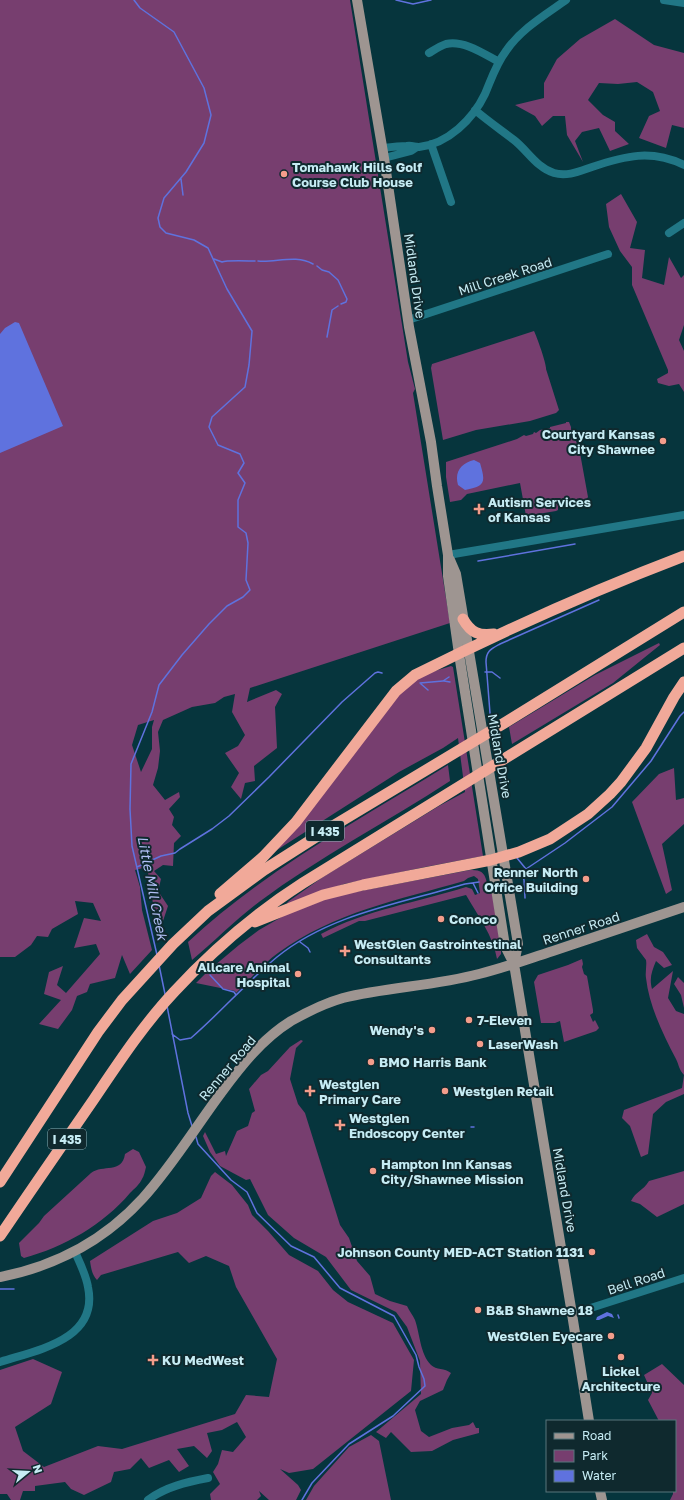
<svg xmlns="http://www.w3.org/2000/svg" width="684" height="1500" font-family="'Golos Text',sans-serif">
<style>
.green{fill:#773e6f;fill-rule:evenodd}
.water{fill:#5f72de}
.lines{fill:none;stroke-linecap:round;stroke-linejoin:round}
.stream{stroke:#5f72de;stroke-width:1.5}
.minor{stroke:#217786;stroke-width:8}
.major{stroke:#9e9591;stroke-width:10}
.highway{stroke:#f1a999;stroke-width:11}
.poi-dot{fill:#f49d8b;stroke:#0f292e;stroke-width:1.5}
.labels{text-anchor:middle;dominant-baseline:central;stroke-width:4;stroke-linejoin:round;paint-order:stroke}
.shield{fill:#0f292e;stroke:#8fb2b9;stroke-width:1}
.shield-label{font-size:12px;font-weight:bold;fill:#c6ecf4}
.poi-label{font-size:13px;font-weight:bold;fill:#c6ecf4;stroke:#0f292e;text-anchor:start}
.street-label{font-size:13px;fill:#c6ecf4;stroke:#0f292e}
.water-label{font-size:14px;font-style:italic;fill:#b1bff5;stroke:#0f292e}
</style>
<rect width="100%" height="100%" fill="#06353d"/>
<!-- green -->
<path class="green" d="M0 0H350L408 362 415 389 413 393 450 623 250 688 247 702 276 690 282 694 275 707 277 748 254 766 255 781 245 783 241 799 231 787 239 773 225 753 238 746 245 735 232 712 235 694 224 697 215 703 192 707 163 720 158 732 160 751 158 768 153 785 165 800 179 792 180 797 169 809 174 817 172 825 181 836 174 843 173 866 163 865 154 871 161 879 158 891 168 906 162 924 156 922 147 867 135 870 140 887 142 910 152 950 130 974 122 955 115 978 90 984 87 992 77 996 72 1010 58 1029 39 1024 61 1000 44 994 49 972 63 966 57 985 66 993 100 954 96 944 74 948 84 918 101 921 93 903 75 901 78 914 52 929 48 937 37 936 31 945 15 957H0ZM154 720 152 727V749L141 772 132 745 138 725Z
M615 19 654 45 684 53V128L672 125 666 148 639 138 649 116 660 111 653 92 637 82 618 84 599 83 588 100 603 115 615 122V131L629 144 610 151 599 128 582 132 575 141 583 162 567 135 565 116H553L542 126 535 116 515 105 544 98V83L557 59 580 39Z
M621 194 637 222 630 248 645 250 642 278 664 285 669 257 681 278 684 275V325L679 340 684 351V392L679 384 669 386 658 383 657 379 668 373V370L632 285V267L620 251 609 227 606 204Z
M534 331C537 337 547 365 546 369L559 410 556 413 530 421 476 430 443 440 431 368 432 364Z
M566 422H569L571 427V429L573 432 580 453 588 497 586 500 558 505V510L556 511 526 516 520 483 467 494 461 500 450 502 446 477V462L517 439 524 435 526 436 533 434 534 432 536 433 540 430 550 428V427L566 423Z
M659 643 660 645 613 683 512 744 509 727 595 675Z
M451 666 453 667 483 856 425 867 344 884 288 904 287 903 289 901 323 877 439 806 465 792 458 738 443 748 399 772 277 850 402 691 422 675Z
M448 765 450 781C387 822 319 857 259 902 235 920 215 941 192 960L188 942C265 870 359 820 448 765Z
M674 768 676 800 684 798V824L662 844 672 890 666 894 632 802 659 774Z
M470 870C490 869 483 882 492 892L501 950V954L497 959C493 935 478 916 466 895L365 921H359L323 938 321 934C365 910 419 902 466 887L472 889 475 895 480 893 478 879 474 876 468 878 464 881C399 900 334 912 278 953 263 964 250 979 236 993L235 991 196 983 208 971 239 945 259 930 285 915 334 896Z
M647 934 654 947 663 952 672 965 664 968 656 961C652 971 649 978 652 989L673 971 668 998 676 1011 684 1014V1094L666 1102 653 1114 648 1154 641 1157 630 1126 622 1118 624 1110 682 1088 684 1075C679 1070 679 1065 676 1059 663 1034 649 1006 646 978 645 972 647 966 646 960L637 948 636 940Z
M582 959 583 964 582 967 584 974 587 976 593 1010V1013L590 1015 593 1022 595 1020 599 1028 596 1031 564 1042 560 1021 555 1023H541L534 982 538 975 568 965Z
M678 977 684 983V1008L681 995 674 984Z
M301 1040 303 1041 296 1048 290 1079 298 1104 305 1113 340 1225 349 1238 357 1261 370 1276 375 1294 390 1301 407 1306C409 1311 413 1315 415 1320 420 1334 420 1354 431 1365 436 1370 445 1368 451 1373L447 1380 443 1390 420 1401 415 1410 421 1431 429 1437 452 1428 469 1425 473 1422 476 1428H479V1433L453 1440 432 1451 411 1452 391 1432 386 1438 376 1432 421 1394 420 1361 407 1327 396 1312 351 1290 326 1257 294 1238 268 1215 250 1179 246 1180 220 1166 210 1152 203 1136 205 1132 216 1154 225 1151 226 1156 237 1131 248 1126 252 1113 255 1111 249 1089 261 1075 268 1071 290 1047Z
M133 1149 139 1152 146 1167C145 1171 144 1176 142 1179 140 1184 134 1189 130 1193 103 1225 64 1247 24 1258L21 1256 19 1243 39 1223 44 1216 91 1173C103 1164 122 1174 125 1154Z
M684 1171V1204L657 1217 640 1204 631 1201C636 1191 643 1191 649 1181Z
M215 1172 232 1185 248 1205 252 1215 268 1231 289 1255 318 1271 333 1290 348 1302 393 1323 414 1360 411 1391 313 1469 289 1473 280 1469 298 1485 301 1490 296 1500H269L259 1491 261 1496 257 1500H211L210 1494 220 1484 213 1472 218 1464 222 1450 233 1452 246 1437 237 1422 222 1430 207 1433 212 1451 207 1458 194 1446 177 1449 189 1466 179 1472 169 1460 149 1468 141 1458 130 1469 114 1472 111 1482 84 1495 71 1489 65 1482 35 1486V1491H23L20 1500H11L7 1494H0V1370L33 1359 62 1372 51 1404 15 1427 23 1451 44 1467 98 1446 122 1449 235 1414 246 1395 269 1397 277 1359 236 1287 229 1266 206 1256 189 1263 178 1252 101 1275 97 1280C92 1275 91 1268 90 1261L153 1221 177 1213 201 1198 211 1176Z
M662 1364 684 1385V1500H670L673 1494V1491H675V1421H659L648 1400 652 1393 644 1375Z
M371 1435 379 1441 391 1500H306L314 1486 349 1447Z"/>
<!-- water -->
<path class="water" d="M15 322 19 323 63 426 0 453V334L5 328Z
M474 460 480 463C486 483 485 486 465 490L458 485C454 471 462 463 474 460Z
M607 1312 612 1314 614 1318 608 1316 599 1320H596L597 1317Z"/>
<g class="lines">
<!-- stream -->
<path class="stream" d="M134 0 140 8 174 32 204 88 211 115 204 143 186 172 164 198 158 218 160 227 166 233 194 240 208 248 227 289 252 331 249 365 245 387 212 417 209 427 218 445 240 454 244 463 238 473 245 483 238 500V527L246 533 248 543 246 580 250 590 243 597 227 606 209 624 182 655 159 685 152 712 131 764 130 809 132 846 157 955
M396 0 413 4 431 0
M181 179 183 195
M214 259 222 262C226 260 248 261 255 261
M258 261C275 263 296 254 313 264
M317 266 322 270 329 272 338 280 347 299 346 302 341 304
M327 337 332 310 338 306
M478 561 575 544
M485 672H492L500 678
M444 681 450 682
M420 683 443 681 449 677
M421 684 428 690
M491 726 486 662C486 651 491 649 500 644L599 600
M492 736 497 759
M498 767 503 790
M517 858 526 869
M137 867 161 856 175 853 180 849 212 829 229 816 269 777 342 702 375 673 378 672 382 673
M522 873 524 880 525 898
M517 875 565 843 612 807 651 761 680 716 684 712
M473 883 478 893
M300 942 308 948 310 952
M159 965 165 994
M210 975 223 989 234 992 236 995
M167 1006 188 1113 192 1126
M172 1034 180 1040 191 1038C221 1012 247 982 277 957 330 914 402 903 465 884L479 882
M471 1127H474
M196 1137 198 1144 231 1180 247 1192 257 1213 291 1246 314 1257 340 1288 394 1316 416 1355 419 1367 424 1379 425 1386 393 1416 349 1444 312 1483 302 1500
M0 1289H14
M618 1315 619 1318"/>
<!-- minor -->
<path class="minor" d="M664 0 684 3
M429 53C434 50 440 46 446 44 464 40 484 54 499 62
M475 110C488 121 501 130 514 140 527 150 537 168 554 173 567 177 580 171 592 167 625 156 651 149 684 165
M431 144 451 202
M383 148C391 147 399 146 407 146 411 145 415 147 419 147 448 144 473 119 485 94 491 80 496 64 506 51 521 29 545 15 566 0
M384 158 411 151 417 147
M669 233 684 223
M408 320 608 254
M448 555 684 515
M572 1314 684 1278
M0 1362C37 1350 99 1340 88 1287 86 1275 80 1263 75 1252
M148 1500C165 1487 187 1482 208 1478"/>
<!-- major -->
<path class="major" d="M357 0 384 158 409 327 431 442 437 486 448 555V576L459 654 505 946 514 964 572 1314 589 1421
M450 560 456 574 518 944 514 964
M0 1277C56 1266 104 1241 143 1198 172 1166 195 1128 221 1093 241 1066 262 1039 291 1021 307 1012 325 1003 343 998 388 987 434 986 479 974 504 968 528 959 553 951 597 936 640 922 684 907
M600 1491 602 1500"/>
<!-- highway -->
<path class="highway" d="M463 619C471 633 479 636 494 634
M220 894 263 857 296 822 396 691 415 675C503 631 592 591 684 556
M255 922 323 895 363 885 491 860 519 852 550 839 588 814 610 794 621 782 646 748 674 697 684 682
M0 1182 98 1032 122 1000 173 944 208 911 264 870 333 826 506 722 684 612
M0 1236C31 1190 63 1144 94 1099 119 1062 144 1024 174 992 212 951 256 913 303 883L684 648"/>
</g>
<!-- markers -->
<g class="poi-dot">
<circle cx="284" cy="174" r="4"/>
<circle cx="663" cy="441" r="4"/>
<path d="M477 503h4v4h4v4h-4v4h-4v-4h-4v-4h4z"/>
<circle cx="586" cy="879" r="4"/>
<circle cx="441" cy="919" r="4"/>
<path d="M343 945h4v4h4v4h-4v4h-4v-4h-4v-4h4z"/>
<circle cx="298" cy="974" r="4"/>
<circle cx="469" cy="1020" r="4"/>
<circle cx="432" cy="1030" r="4"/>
<circle cx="480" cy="1044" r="4"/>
<circle cx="371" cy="1062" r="4"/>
<path d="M308 1085h4v4h4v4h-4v4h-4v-4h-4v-4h4z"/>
<circle cx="445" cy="1091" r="4"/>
<path d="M338 1119h4v4h4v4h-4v4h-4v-4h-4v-4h4z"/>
<circle cx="373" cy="1171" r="4"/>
<circle cx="592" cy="1252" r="4"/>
<circle cx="478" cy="1310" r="4"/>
<circle cx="611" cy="1336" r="4"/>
<circle cx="621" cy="1357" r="4"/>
<path d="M151 1354h4v4h4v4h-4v4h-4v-4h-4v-4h4z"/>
</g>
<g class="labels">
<!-- shield labels -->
<g class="shield">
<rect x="306" y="821" width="38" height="20" rx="3"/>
<rect x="48" y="1129" width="38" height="20" rx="3"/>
</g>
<g class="shield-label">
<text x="325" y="831">I 435</text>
<text x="67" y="1139">I 435</text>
</g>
<!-- poi labels -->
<g class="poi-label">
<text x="292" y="167">Tomahawk Hills Golf<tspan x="292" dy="15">Course Club House</tspan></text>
<text x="655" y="434" text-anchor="end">Courtyard Kansas<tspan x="655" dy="15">City Shawnee</tspan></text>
<text x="488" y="502">Autism Services<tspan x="488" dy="15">of Kansas</tspan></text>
<text x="578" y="872" text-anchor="end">Renner North<tspan x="578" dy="15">Office Building</tspan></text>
<text x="449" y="919">Conoco</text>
<text x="354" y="944">WestGlen Gastrointestinal<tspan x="354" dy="15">Consultants</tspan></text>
<text x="290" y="967" text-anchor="end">Allcare Animal<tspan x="290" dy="15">Hospital</tspan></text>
<text x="477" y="1020">7-Eleven</text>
<text x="424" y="1030" text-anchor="end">Wendy's</text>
<text x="488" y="1044">LaserWash</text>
<text x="379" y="1062">BMO Harris Bank</text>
<text x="319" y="1084">Westglen<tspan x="319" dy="15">Primary Care</tspan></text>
<text x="453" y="1091">Westglen Retail</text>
<text x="349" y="1118">Westglen<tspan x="349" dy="15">Endoscopy Center</tspan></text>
<text x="381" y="1164">Hampton Inn Kansas<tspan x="381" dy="15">City/Shawnee Mission</tspan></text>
<text x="584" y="1252" text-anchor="end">Johnson County MED-ACT Station 1131</text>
<text x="486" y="1310">B&amp;B Shawnee 18</text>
<text x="603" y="1336" text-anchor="end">WestGlen Eyecare</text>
<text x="162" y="1360">KU MedWest</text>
<text x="621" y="1371" text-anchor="middle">Lickel<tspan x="621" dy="15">Architecture</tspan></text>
</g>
<!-- street labels -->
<g class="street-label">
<text transform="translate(415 276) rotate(82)">Midland Drive</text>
<text transform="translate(505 276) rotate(-18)">Mill Creek Road</text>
<text transform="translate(500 756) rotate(80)">Midland Drive</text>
<text transform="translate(581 928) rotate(-18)">Renner Road</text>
<text transform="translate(227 1068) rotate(-50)">Renner Road</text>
<text transform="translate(565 1190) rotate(80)">Midland Drive</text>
<text transform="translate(636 1281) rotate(-18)">Bell Road</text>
</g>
<!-- water labels -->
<g class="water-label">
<text transform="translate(153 888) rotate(79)">Little Mill Creek</text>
</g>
</g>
<!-- legend -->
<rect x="546" y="1420" width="130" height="72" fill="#0f292e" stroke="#58777d"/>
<rect x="554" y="1433" width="20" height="6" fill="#9e9591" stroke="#58777d"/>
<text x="582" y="1440" font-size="12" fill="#c6ecf4">Road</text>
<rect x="554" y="1450" width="20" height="12" fill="#773e6f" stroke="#58777d"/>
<text x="582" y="1460" font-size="12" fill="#c6ecf4">Park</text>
<rect x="554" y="1470" width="20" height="12" fill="#5f72de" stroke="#58777d"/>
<text x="582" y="1480" font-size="12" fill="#c6ecf4">Water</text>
<!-- north arrow -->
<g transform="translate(28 1472) rotate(72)" stroke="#0f292e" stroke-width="3" paint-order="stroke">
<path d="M0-3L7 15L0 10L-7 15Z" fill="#c6ecf4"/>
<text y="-6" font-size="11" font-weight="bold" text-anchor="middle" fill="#c6ecf4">N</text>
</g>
</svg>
